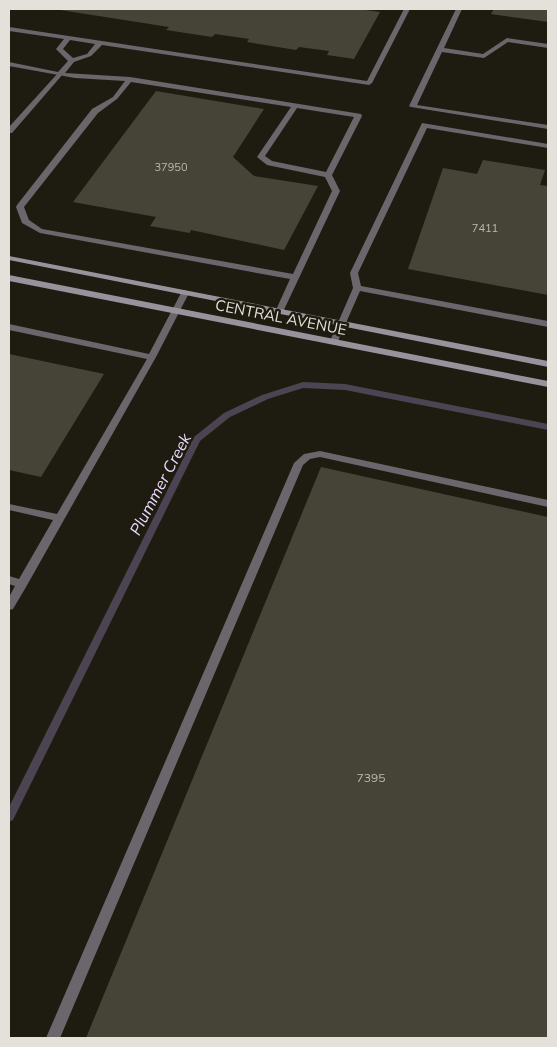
<svg xmlns="http://www.w3.org/2000/svg" width="557" height="1047" font-family="Mulish,sans-serif">
<style>
.lines{fill:none;stroke-linecap:round;stroke-linejoin:round}
.stream{fill:#4d4453;fill-rule:evenodd}
.building{fill:#464436}
.lane{fill:#6a666c;fill-rule:evenodd}
.street{fill:#6a666c;fill-rule:evenodd}
.secondary{fill:#97929b;fill-rule:evenodd}
.labels{text-anchor:middle;dominant-baseline:central;stroke-width:5;stroke-linejoin:round;paint-order:stroke}
.far-number-label{font-size:11px;fill:#bcbab0}
.number-label{font-size:12px;fill:#bcbab0}
.street-label{font-size:15px;fill:#e3e1d9;stroke:#1e1c10}
.water-label{font-size:16px;font-style:italic;fill:#ecd8fc;stroke:#1e1c10}
</style>
<rect width="100%" height="100%" fill="#1e1c10"/>
<g class="lines">
<!-- stream -->
<path class="stream" d="M303 382 345 384 548 424V430L345 390 303 388 268 399 230 417 200 441 13 820 9 822V807L194 437 224 413 262 395Z"/>
</g>
<!-- building -->
<path class="building" d="M54 9H358L380 12 354 59 327 55 329 51 299 47 296 50 247 42 249 39 215 34 212 37 166 30 169 27Z
M494 9H548V22L491 14Z
M156 91 264 109 233 157 254 176 318 186 284 250 191 230 190 233 150 226 156 217 73 202Z
M483 160 545 170 540 185 548 186V295L408 269 443 168 477 174Z
M9 354 104 374 41 477 9 470Z
M321 467 548 517V1038H86Z"/>
<g class="lines">
<!-- lane -->
<path class="lane" d="M404 9H410L372 83 369 85 102 45 91 56 74 62 65 73 130 77 361 114 362 116 332 175 340 191 282 314H276L275 312 290 279 40 233 22 223 16 207 17 205 92 109 113 97 125 81 75 78 9 66V62L58 72 68 61 56 49 64 39 9 31V27L367 81ZM70 40 95 44 87 54 73 58 63 49ZM131 82 291 107 257 157 267 165 325 177 332 191 293 274 42 229 29 220 24 207 98 113 117 99ZM297 108 354 117 326 172 272 161 265 156Z
M456 9H462L444 48 483 54 507 38 548 44V48L508 42 484 58 442 52 417 105 548 125V129L411 107 409 106Z
M422 123 548 144V148L427 128 358 273 361 286 548 321V327L360 291 338 341 334 344 330 341 353 288 350 273Z
M185 290 189 293 156 357 26 587 13 609 9 610V597L15 586 9 584V576L19 579 53 520 9 510V504L57 514 147 359 9 330V324L149 354 181 293Z
M320 451 548 500V507L320 457 310 459 303 465 60 1038H46L294 463 304 454Z"/>
<!-- street -->
<path class="street" d="M58 73 63 74 12 133H9V127Z"/>
<!-- secondary -->
<path class="secondary" d="M9 256 548 361V367L9 260Z
M9 275 548 381V387L9 281Z"/>
</g>
<g class="labels">
<!-- far-number labels -->
<g class="far-number-label">
<text x="171" y="167">37950</text>
<text x="485" y="228">7411</text>
</g>
<!-- number labels -->
<g class="number-label">
<text x="371" y="777">7395</text>
</g>
<!-- street labels -->
<g class="street-label">
<text transform="translate(281 317) rotate(11)">CENTRAL AVENUE</text>
</g>
<!-- water labels -->
<g class="water-label">
<text transform="translate(160 484) rotate(-62)">Plummer Creek</text>
</g>
</g>
<!-- border -->
<rect width="557" height="1047" fill="none" stroke="#e3e1d9" stroke-width="20"/>
</svg>
